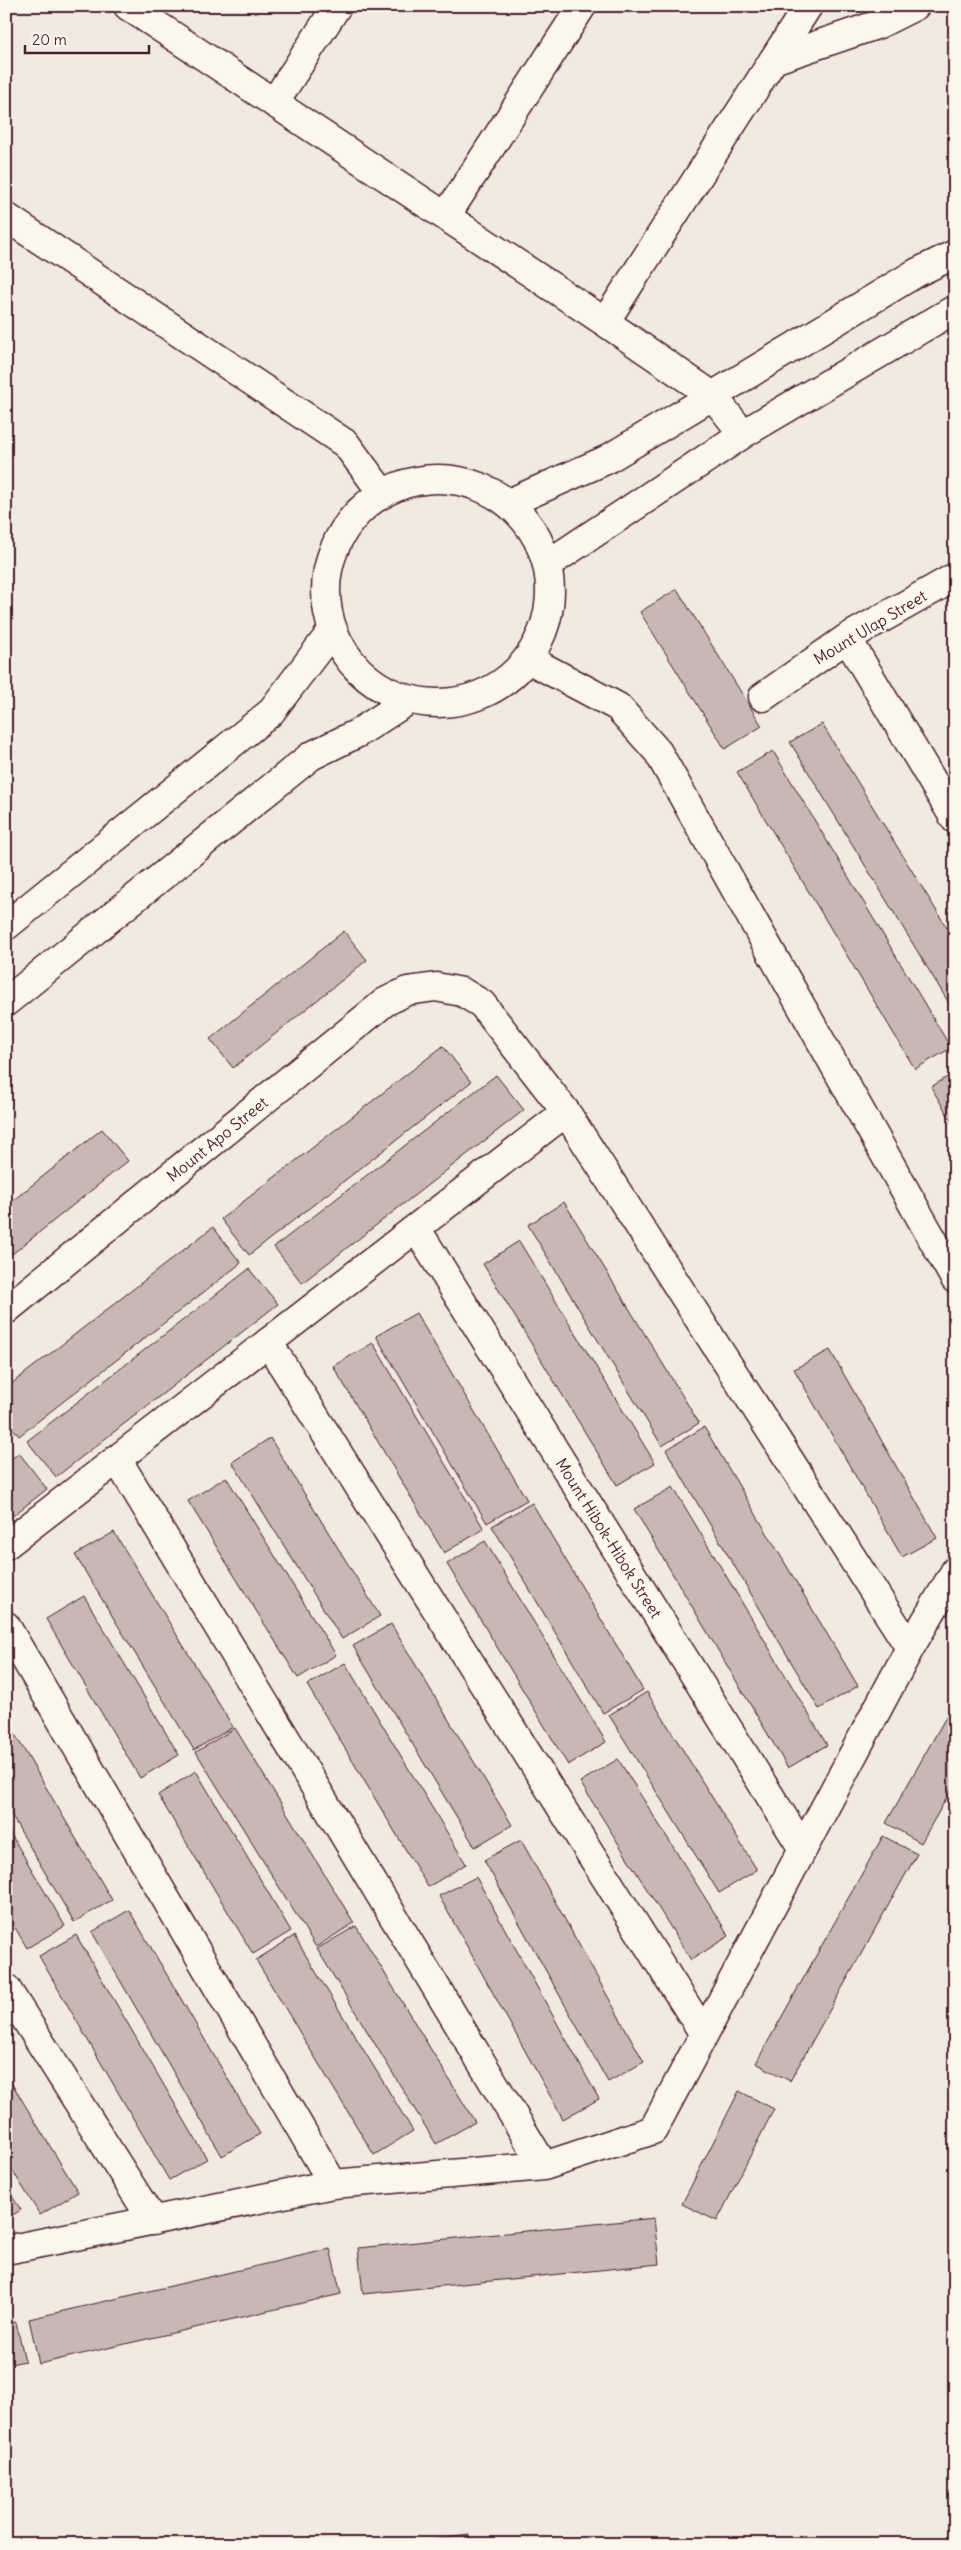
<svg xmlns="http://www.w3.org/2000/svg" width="961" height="2550" font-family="Delius,sans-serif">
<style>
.building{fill:#c8b8b3;stroke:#4a1f2b}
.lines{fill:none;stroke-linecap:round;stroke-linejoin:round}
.street-casing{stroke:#4a1f2b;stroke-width:31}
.street{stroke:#fbf7ec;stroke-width:28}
.labels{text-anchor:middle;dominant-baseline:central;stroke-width:4.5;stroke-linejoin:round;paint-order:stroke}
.street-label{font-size:16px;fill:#4a1f2b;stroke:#fbf7ec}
</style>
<rect width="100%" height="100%" fill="#f0eae0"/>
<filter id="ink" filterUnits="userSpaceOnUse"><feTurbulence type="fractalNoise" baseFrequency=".02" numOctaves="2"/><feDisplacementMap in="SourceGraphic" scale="10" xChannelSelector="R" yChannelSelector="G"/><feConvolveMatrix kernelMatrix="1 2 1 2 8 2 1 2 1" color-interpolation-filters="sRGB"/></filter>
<g filter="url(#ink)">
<!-- building -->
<path class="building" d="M677 589 762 726 725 749 640 612Z
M822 724 955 941V1013L790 742Z
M773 751 951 1048 915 1069 737 772Z
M344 931 367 960 233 1068 210 1039Z
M443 1046 471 1082 249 1255 221 1219Z
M955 1072V1127L931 1087Z
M496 1075 524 1110 302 1283 274 1247Z
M102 1129 128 1161 6 1259V1206Z
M564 1202 699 1423 662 1446 528 1225Z
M213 1227 241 1263 19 1436 6 1420V1388Z
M519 1241 655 1463 617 1485 483 1264Z
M249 1269 278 1304 56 1477 27 1441Z
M416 1313 527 1500 487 1523 376 1336Z
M373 1343 484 1529 444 1553 333 1366Z
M830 1350 937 1538 902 1557 794 1369Z
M704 1427 858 1686 819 1709 666 1450Z
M270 1438 380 1616 342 1639 232 1462Z
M19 1453 47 1489 6 1521V1463Z
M226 1477 336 1655 298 1678 188 1501Z
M673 1487 827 1745 788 1768 634 1509Z
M532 1503 643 1690 603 1713 492 1526Z
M114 1532 233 1727 194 1750 75 1555Z
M485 1541 606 1742 568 1765 447 1564Z
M84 1596 179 1755 140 1778 46 1619Z
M391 1624 512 1825 475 1847 353 1646Z
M345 1663 466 1864 428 1887 307 1685Z
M647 1692 757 1870 719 1893 609 1715Z
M955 1701V1783L921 1843 886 1823Z
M6 1719 112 1900 74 1922 6 1806Z
M235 1728 354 1923 316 1947 196 1752Z
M618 1759 729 1936 691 1960 580 1782Z
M196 1771 291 1931 253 1954 158 1795Z
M6 1826 65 1926 27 1948 6 1912Z
M883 1836 917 1854 790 2081 756 2063Z
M521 1840 644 2062 608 2082 484 1860Z
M476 1877 599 2099 563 2119 439 1896Z
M129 1910 260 2134 222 2156 92 1932Z
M356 1926 475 2122 436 2144 317 1949Z
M76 1935 207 2159 169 2180 39 1956Z
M294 1936 413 2131 374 2155 256 1960Z
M6 2074 78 2192 40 2215 6 2160Z
M739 2091 774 2109 717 2221 682 2204Z
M6 2187 21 2210 6 2219Z
M654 2218 659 2264 363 2294 358 2248Z
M330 2249 341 2294 39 2364 29 2319Z
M16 2322 25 2361 6 2365V2324Z
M469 2535 470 2544H400Z"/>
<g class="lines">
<defs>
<path id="street" d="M128 6 605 322 713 396 743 434
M773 60 879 24 915 6
M274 103 337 6
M446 216 582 6
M6 217 346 444 383 494
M605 322 808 6
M326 591a112 112 0 1 1 224 0a112 112 0 1 1-224 0Z
M509 503 606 460 916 273 955 254
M548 564 743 434 955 309
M847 638 955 819
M528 659 618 707 658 752 955 1279
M763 697 847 638 955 577
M6 926 270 713 332 631
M6 1002 311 756 358 733 409 700
M416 1228 803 1849
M6 1310 385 1002 407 991 436 987 462 992 482 1004 566 1112 910 1648
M268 1342 704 2034
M117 1459 544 2166
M6 1545 566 1112
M6 1626 333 2184
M6 1988 153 2221
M6 2250 333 2184 544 2166 653 2130 910 1648 955 1571"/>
</defs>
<!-- street casing -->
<use href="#street" class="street-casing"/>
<!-- street -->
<use href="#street" class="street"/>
</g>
</g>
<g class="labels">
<!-- street labels -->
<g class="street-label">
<text transform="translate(870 627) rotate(-31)">Mount Ulap Street</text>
<text transform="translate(217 1139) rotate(-39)">Mount Apo Street</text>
<text transform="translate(609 1538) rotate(58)">Mount Hibok-Hibok Street</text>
</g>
</g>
<!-- margin -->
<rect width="961" height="2550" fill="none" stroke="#fbf7ec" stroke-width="25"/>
<rect x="12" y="12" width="936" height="2525" fill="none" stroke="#4a1f2b" stroke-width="2" filter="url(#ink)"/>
<!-- scale -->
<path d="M25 45v8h124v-8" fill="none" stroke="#4a1f2b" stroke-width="2.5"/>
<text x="32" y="45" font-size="15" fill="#4a1f2b" stroke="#fbf7ec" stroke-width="4" paint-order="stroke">20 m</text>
</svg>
